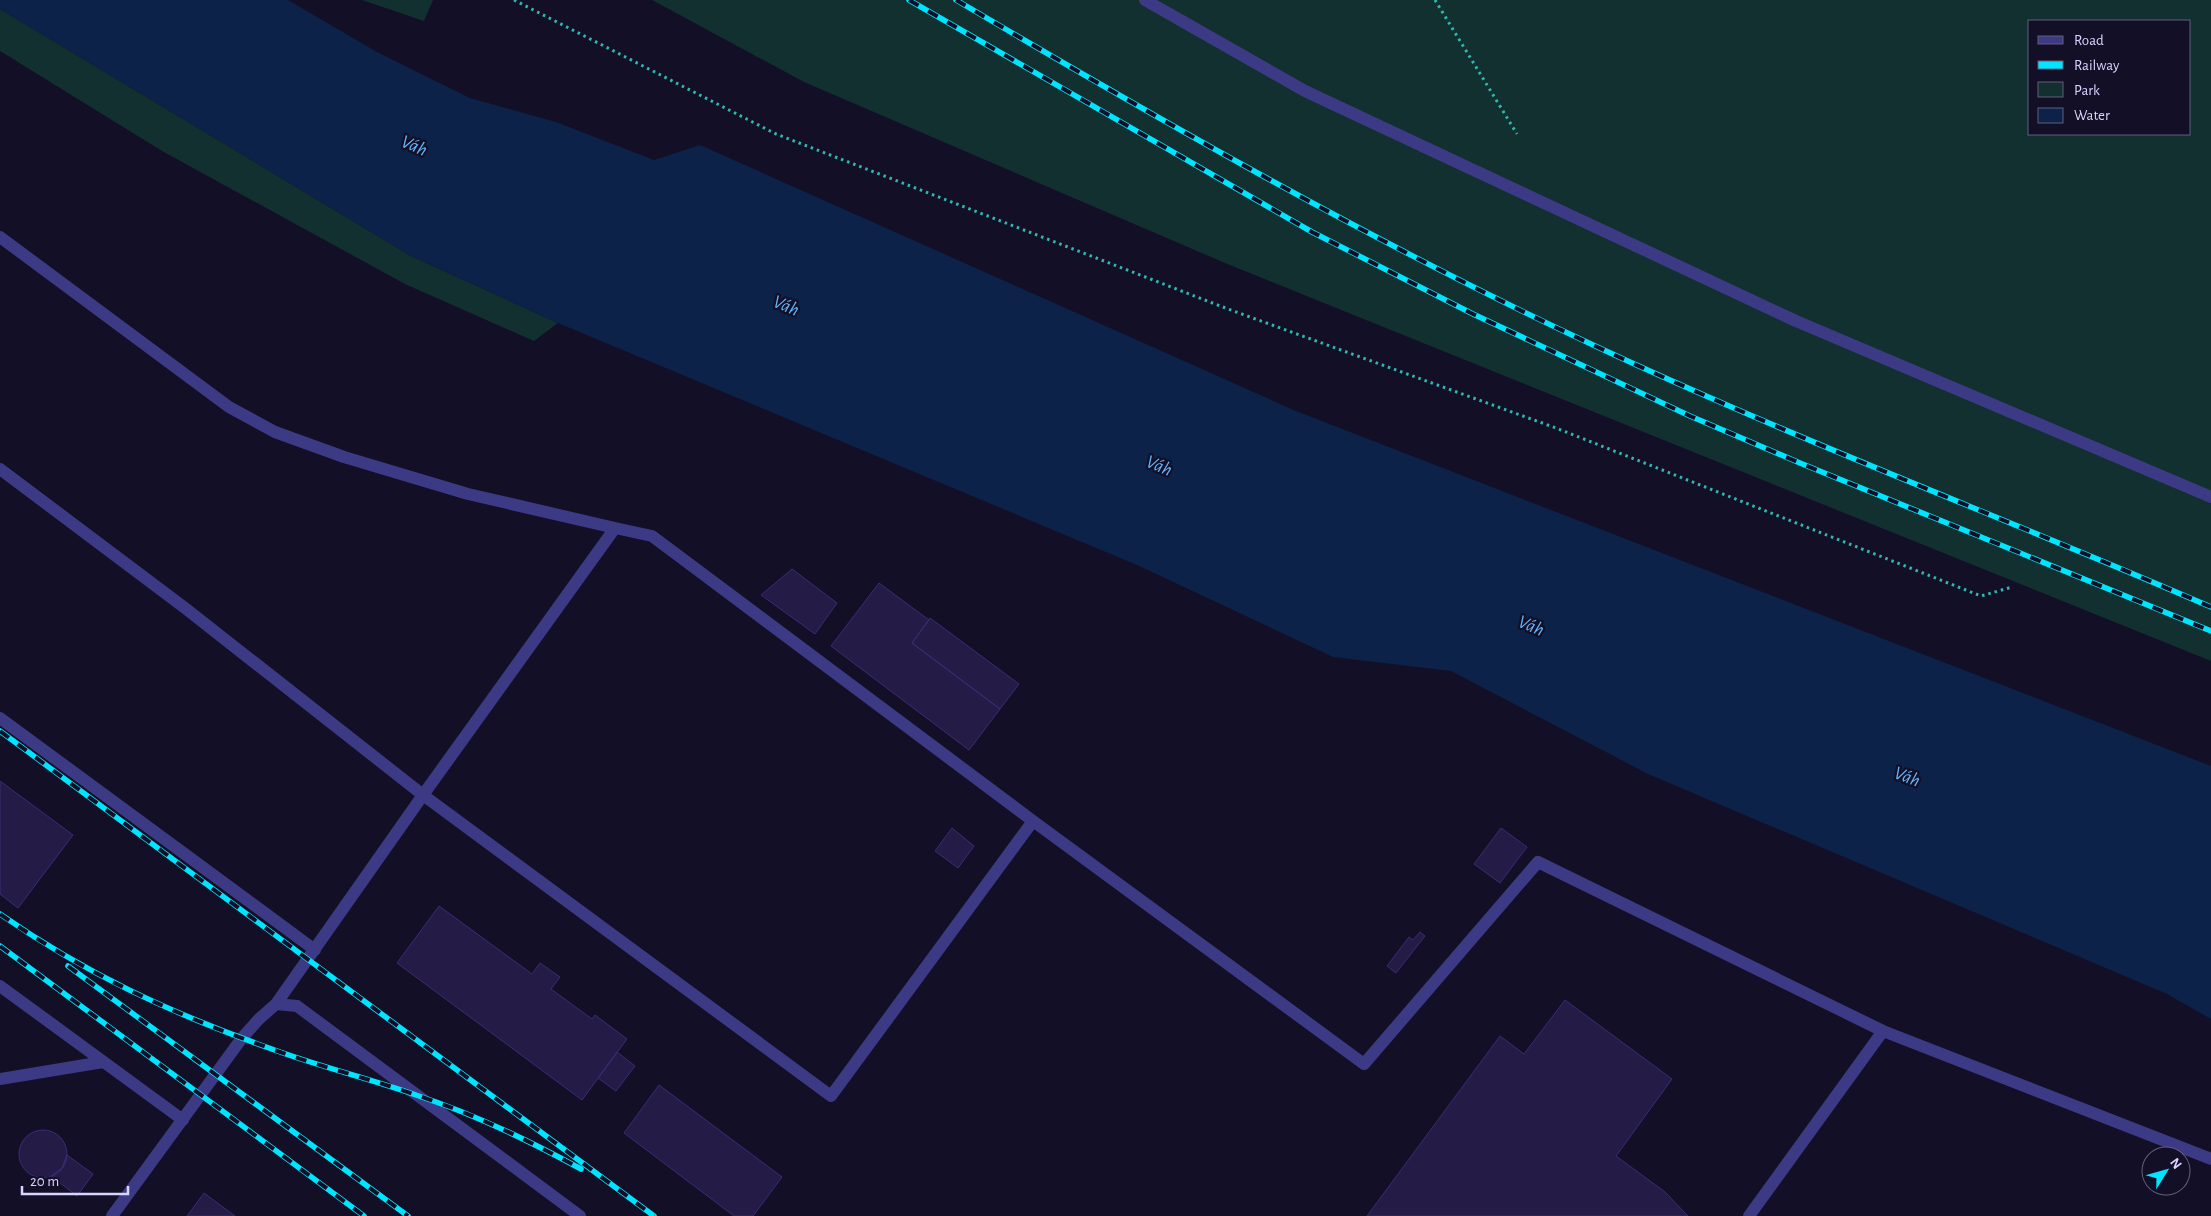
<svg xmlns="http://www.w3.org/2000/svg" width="2211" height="1216" font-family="'Alegreya Sans',sans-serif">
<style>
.green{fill:#12302f;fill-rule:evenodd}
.water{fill:#0c2248}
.building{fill:#241b47;stroke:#3b2d73}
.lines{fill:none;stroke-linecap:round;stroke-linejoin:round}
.path{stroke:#2fb8b0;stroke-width:3;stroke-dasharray:2.5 4;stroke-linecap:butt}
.service{stroke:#3d3a85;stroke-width:12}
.tertiary{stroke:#3d3a85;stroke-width:12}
.rail-casing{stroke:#00e5ff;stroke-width:5.5}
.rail{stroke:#130f26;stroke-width:4;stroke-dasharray:11;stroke-linecap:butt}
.labels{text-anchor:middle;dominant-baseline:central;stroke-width:4.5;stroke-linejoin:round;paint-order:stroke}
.water-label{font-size:19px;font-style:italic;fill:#62b6ff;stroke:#130f26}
</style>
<rect width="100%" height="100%" fill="#130f26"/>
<!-- green -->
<path class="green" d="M362 0H433L424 21Z
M652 0H2211V661L1225 263 804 82ZM2030 21H2190V134H2030Z
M0 9 411 256 558 323 534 341 405 284 162 151 0 51Z"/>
<!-- water -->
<path class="water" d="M0 0H288L377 52 470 98 556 122 654 160 700 145 1296 411 2211 766V1019L2167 994 1648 774 1451 671 1333 657 1137 565 558 323 411 256 0 9Z"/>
<!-- building -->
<path class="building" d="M792 569 837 603 815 634 761 595Z
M879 583 929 620 912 643 1000 709 969 750 831 646Z
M930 618 1019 684 1000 709 912 643Z
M0 781 73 835 18 908 0 894Z
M952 828 974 846 958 868 935 851Z
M1501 828 1527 847 1500 883 1474 864Z
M439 906 532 974 540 963 560 977 551 989 592 1019 595 1015 627 1039 582 1100 397 963Z
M1420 932 1425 936 1396 973 1387 966 1409 937 1413 940Z
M1565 1000 1672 1079 1616 1156 1665 1192 1688 1216H1367L1500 1036 1524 1054Z
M617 1052 635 1066 616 1091 598 1078Z
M659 1085 782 1177 753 1216H734L624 1133Z
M19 1154a24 24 0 1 1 48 0a24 24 0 1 1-48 0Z
M67 1155 93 1174 77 1196 51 1176 62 1168Z
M204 1193 235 1216H187Z"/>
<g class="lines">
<!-- path -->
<path class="path" d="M514 0 776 134 1228 309 1556 428 1981 596 2012 587
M1435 0 1517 134"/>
<!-- service -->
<path class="service" d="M0 237 229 407 275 432 344 457 468 494 615 528
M0 469 185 608 423 795 615 528 652 536 1033 821
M0 718 315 950
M0 986 183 1120
M276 1004 423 795 831 1096 1033 821 1364 1064 1538 862 1883 1031
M0 1079 103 1062
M112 1216 242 1038 259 1019 276 1004 297 1006 580 1216
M1749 1216 1883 1031 2211 1159"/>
<!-- tertiary -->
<path class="tertiary" d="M1145 0 1305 91 1796 321 2211 497"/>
<defs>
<path id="rail" d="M909 0 1312 232 1473 314 1690 416 1800 463 2211 631
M956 0C1163 122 1373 242 1591 344 1794 439 2005 518 2211 607
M0 731 654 1216
M0 914C86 974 171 1013 269 1048 317 1066 368 1078 416 1095 474 1114 528 1140 581 1169
M0 946 364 1216
M68 966 408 1216"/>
</defs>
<!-- rail casing -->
<use href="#rail" class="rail-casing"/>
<!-- rail -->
<use href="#rail" class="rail"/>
</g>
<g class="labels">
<!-- water labels -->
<g class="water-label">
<text transform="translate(414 146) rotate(24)">Váh</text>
<text transform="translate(786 306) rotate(23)">Váh</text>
<text transform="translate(1159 466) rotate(23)">Váh</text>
<text transform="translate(1531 626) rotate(23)">Váh</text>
<text transform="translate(1907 777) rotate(21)">Váh</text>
</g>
</g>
<!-- legend -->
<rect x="2028" y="20" width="162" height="115" fill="#130f26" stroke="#625e7d"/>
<rect x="2038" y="36" width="25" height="8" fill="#3d3a85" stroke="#625e7d"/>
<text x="2074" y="45" font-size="15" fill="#d9d4ff">Road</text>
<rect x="2038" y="61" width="25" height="8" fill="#00e5ff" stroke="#625e7d"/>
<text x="2074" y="70" font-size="15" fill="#d9d4ff">Railway</text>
<rect x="2038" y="82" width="25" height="15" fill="#12302f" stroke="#625e7d"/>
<text x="2074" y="95" font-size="15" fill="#d9d4ff">Park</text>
<rect x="2038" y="108" width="25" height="15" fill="#0c2248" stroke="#625e7d"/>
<text x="2074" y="120" font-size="15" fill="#d9d4ff">Water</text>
<!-- north arrow -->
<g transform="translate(2166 1171) rotate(53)"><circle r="24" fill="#130f26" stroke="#625e7d"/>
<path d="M0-4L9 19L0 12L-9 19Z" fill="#00e5ff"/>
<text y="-8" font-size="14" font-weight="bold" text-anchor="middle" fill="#d9d4ff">N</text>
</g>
<!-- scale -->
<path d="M22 1186v8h106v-8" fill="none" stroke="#d9d4ff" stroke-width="2.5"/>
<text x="30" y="1186" font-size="15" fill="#d9d4ff" stroke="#130f26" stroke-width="4" paint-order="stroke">20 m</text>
</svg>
